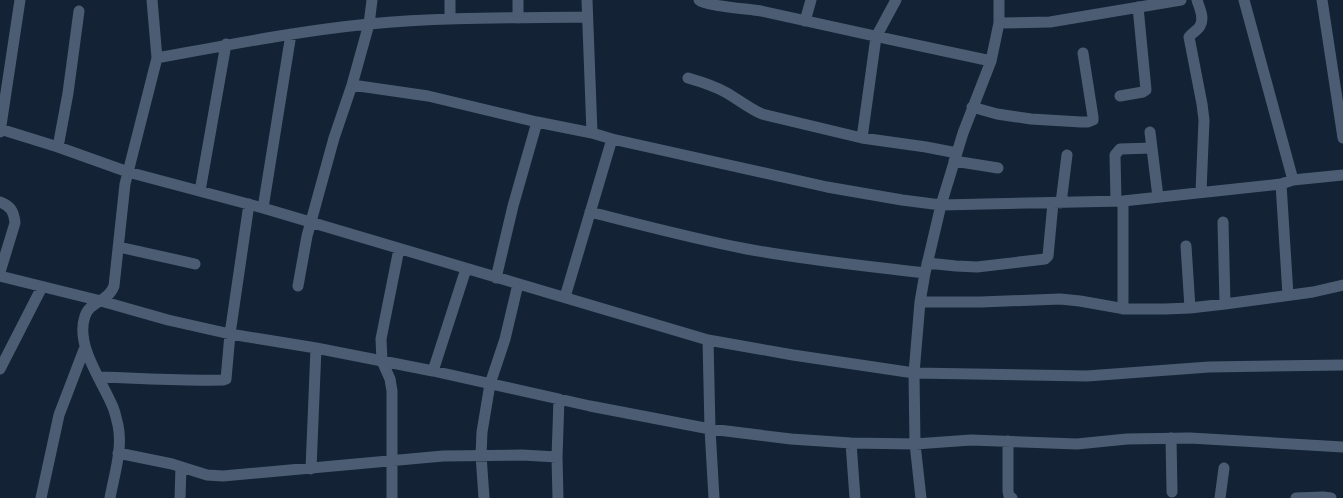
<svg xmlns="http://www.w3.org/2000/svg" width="1343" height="498" font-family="'Crimson Pro',serif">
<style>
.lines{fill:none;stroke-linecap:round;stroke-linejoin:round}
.street{stroke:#4c5d73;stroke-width:11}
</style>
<rect width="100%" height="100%" fill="#132335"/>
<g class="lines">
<!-- street -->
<path class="street" d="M450 0V19
M518 0V18
M587 0 592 133
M699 0C704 6 750 9 761 11 838 28 914 45 991 61
M1197 0C1199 7 1205 18 1200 26 1198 30 1192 33 1189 37L1202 104 1204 120 1201 192
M1244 0 1293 180
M1322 0 1343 138
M805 21 811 0
M999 23 1050 22 1181 0
M157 58C228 45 298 31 369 24 442 17 515 18 587 17
M688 78C702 82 715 86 727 93 739 100 750 109 762 114L862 138 926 147 957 153
M352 85 428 96 537 122 592 133 612 139 827 187 902 200 941 205 1123 201 1281 184 1293 180 1343 175
M1120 96 1143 92 1146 90 1138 7
M972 107 997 114 1031 119 1081 122H1088L1093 120V117L1083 53
M0 129 58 147 128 172 263 208 708 340 793 355 914 373 1087 376 1209 367 1343 365
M0 132 20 0
M1150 132 1158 197
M862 138 876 37 896 0
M58 147 68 93 79 11
M954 161 998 168
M1281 184 1288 295
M200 191 226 44
M1116 201 1115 155 1120 149 1152 148
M1123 201V309
M0 202C11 206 14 212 15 223L0 272
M1061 203 1067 155
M263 208 291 34
M590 212C642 225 694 239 747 249 806 260 866 266 925 273
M1223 222 1225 304
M1186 246 1190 308
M119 247 195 264
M927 263 956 266 977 267 1045 259 1048 256 1053 203
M0 276 101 301 168 320 230 334 316 348 433 371 590 406 710 429 791 439 851 443 915 444 971 440 1077 444 1127 439 1190 438 1343 447
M496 278 513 206 537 122
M298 286 307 236 334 138 352 85 369 24 372 0
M565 297 612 139
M920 302H981L1060 299 1080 301 1125 309H1165L1190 308 1225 304 1313 292 1343 285
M708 340 710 429 714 498
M0 369 42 287
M433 371 466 269
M99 377C140 378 182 381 223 380L226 379 230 334 249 204
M1171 438 1172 492
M1008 441V491L1009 496 1012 498
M851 443 855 498
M118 453 172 464 207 475 223 476 443 456 522 455 557 457
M311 469 316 348
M41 498 59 415 85 347
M110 498C114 475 123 449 118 425 116 418 115 411 112 405 101 379 75 345 85 316 90 301 108 302 114 286L125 184 157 58 152 0
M180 498 181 467
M392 498V391L390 379 382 361 381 339 399 249
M484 498 481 455 482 432 490 384 505 339 518 284
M558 498 557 457 559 399
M921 498 915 444 914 373 920 302 925 273 941 205 963 133 991 61 999 23V0
M1220 498 1224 468
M1296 498 1323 497 1331 498"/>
</g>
</svg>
